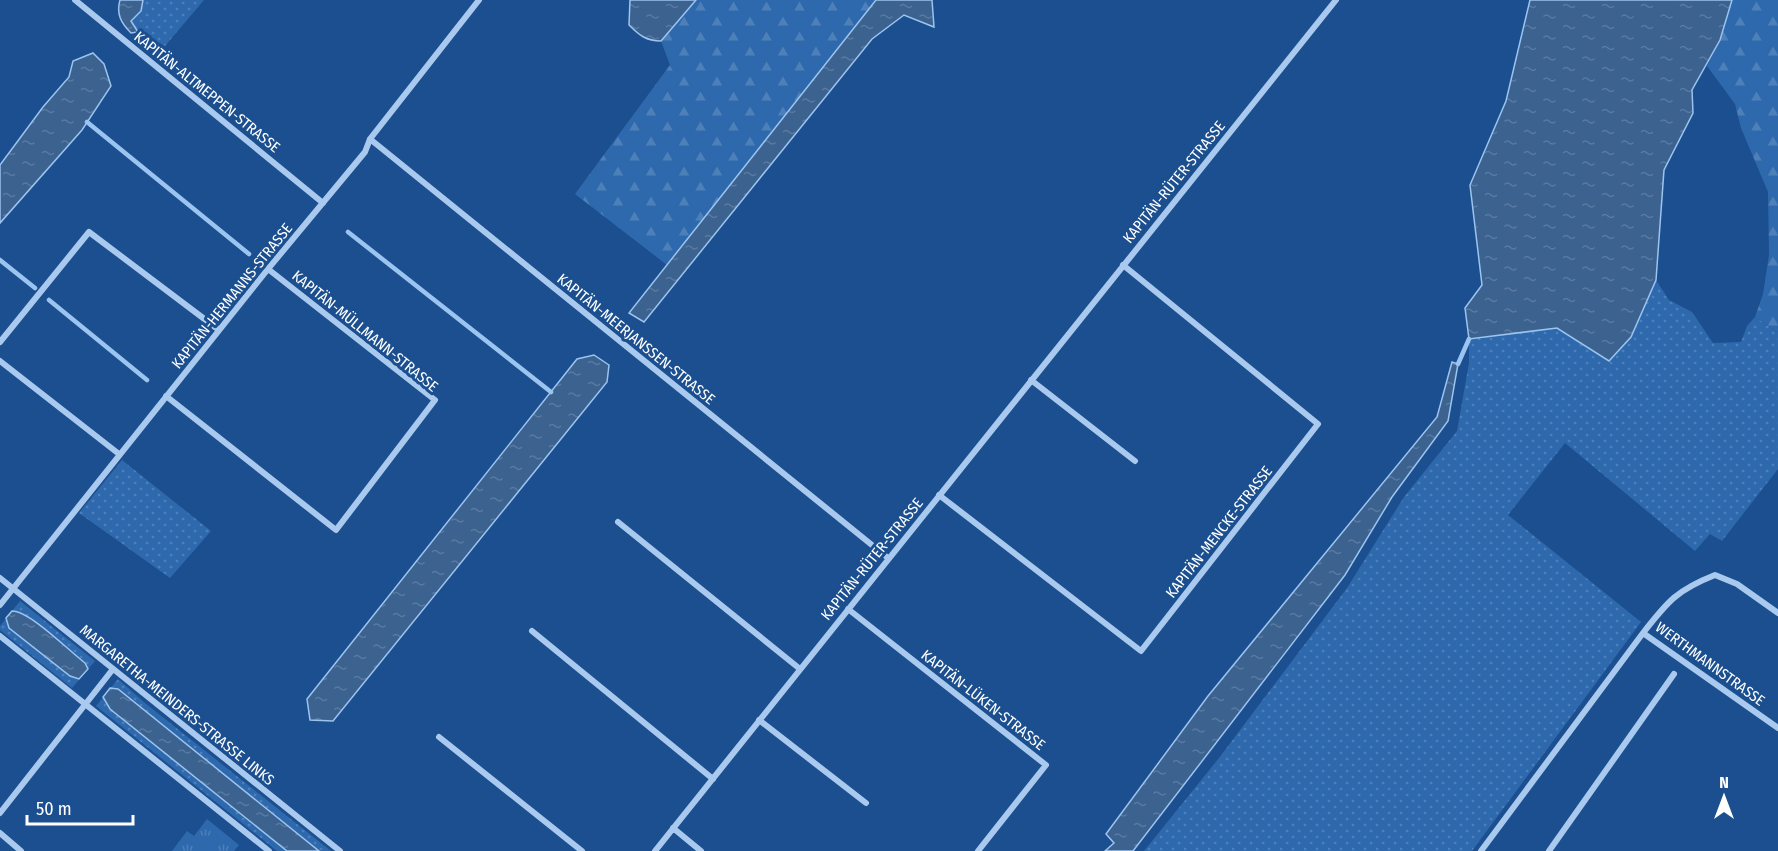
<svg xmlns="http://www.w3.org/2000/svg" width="1778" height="851" font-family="'Fira Sans Condensed',sans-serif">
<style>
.grass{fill:url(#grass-dots)}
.forest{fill:url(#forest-firs)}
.park{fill:url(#park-tufts)}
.water{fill:url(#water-ripples);stroke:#9cc4f0;stroke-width:1.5}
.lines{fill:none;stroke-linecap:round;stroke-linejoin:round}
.stream{stroke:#9cc4f0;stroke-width:4.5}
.street{stroke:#a9c9ee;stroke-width:6}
.labels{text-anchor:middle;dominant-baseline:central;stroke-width:6;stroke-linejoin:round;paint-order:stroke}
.street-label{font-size:15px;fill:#fff;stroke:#1b4f8f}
</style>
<defs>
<pattern id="grass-dots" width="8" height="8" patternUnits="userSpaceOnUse" patternTransform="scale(1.5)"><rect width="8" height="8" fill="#2e69ad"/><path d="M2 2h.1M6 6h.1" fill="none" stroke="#4d80b9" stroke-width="1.8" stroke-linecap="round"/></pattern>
<pattern id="forest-firs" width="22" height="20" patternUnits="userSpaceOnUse" patternTransform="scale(1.5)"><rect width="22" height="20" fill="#2e69ad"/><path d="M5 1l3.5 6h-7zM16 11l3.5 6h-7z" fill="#4d80b9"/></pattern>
<pattern id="park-tufts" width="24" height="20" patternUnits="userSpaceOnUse" patternTransform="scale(1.5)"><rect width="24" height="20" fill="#2e69ad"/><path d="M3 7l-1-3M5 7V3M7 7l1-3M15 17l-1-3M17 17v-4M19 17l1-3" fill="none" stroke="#4d80b9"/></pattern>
<pattern id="water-ripples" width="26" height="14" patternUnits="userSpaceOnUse" patternTransform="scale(1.5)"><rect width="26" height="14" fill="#3c6290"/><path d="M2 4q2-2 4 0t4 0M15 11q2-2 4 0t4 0" fill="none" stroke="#597aa1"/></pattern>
</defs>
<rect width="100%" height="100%" fill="#1b4f8f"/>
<!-- grass -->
<path class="grass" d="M143 0H204L165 46 138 32 130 21 141 11Z
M1656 280 1669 300 1692 312 1713 343 1741 342 1747 326 1755 317 1778 332V469L1722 541 1710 534 1695 551 1565 443 1508 515 1641 622 1472 851H1144L1219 758 1347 588 1404 497 1457 431 1469 363V339L1557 328 1609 360 1631 337Z
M122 460 211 531 170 578 79 513Z
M20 601 95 661 72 688 0 630V626Z
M118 679 145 703 331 851H277L96 706Z"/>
<!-- forest -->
<path class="forest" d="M696 0H876L667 265 575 194 670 65 661 41Z
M1732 0H1778V332L1755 317 1763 294 1769 255 1768 192 1741 128 1735 104 1707 66 1720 40Z"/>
<!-- park -->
<path class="park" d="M207 819 239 845 234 851H172L187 831 194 836Z"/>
<!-- water -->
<path class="water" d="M120 0H143L141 11 131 21 138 32 131 33C121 23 116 14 120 0Z
M630 0H696L661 41C646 41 639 35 629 25Z
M876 0H932L934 27 904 15 872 39 644 322 629 313Z
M1530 0H1732L1720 40 1692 90 1693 113 1664 170 1656 280 1631 337 1609 361 1557 328 1469 339 1465 308 1482 285 1470 185 1506 101Z
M93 53 104 64 111 86 82 130 0 223V165L43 107 69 77 73 61Z
M594 355 609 365 607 382 333 721 310 720 307 699 577 359Z
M1452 362 1458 364 1448 421 1392 497 1345 575 1133 851H1105L1114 843 1106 834 1208 696 1437 417Z
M12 611C30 611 69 651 85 663L88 669 79 679 70 676 9 628 6 618Z
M110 688 118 689 319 851H287L110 709 103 697Z"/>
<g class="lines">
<!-- stream -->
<path class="stream" d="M87 122 249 254
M348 232 551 392
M0 260 35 288
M49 300 147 380
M1458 364 1469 339"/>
<!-- street -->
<path class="street" d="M75 0 323 203
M370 139 888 558
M0 342 89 232 219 330
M0 361 119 454
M1031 380 1135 461
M166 396 336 530 435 400 268 269
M939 495 1141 651 1318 424 1123 265
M618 522 800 669
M0 578 340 851
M0 605 268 269 365 152 370 139 479 0
M848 609 1046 765 978 851
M1778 613 1737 584 1715 575C1677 590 1668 601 1643 633L1778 728
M532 631 713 779
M0 636 269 851
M759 720 866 803
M439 737 582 851
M0 813 113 669
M673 828 701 851
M0 833 21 851
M655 851 1336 0
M1481 851 1643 633
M1549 851 1674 674"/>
</g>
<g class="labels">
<!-- street labels -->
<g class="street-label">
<text transform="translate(207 92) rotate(39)">KAPITÄN-ALTMEPPEN-STRASSE</text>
<text transform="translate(1174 182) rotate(-51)">KAPITÄN-RÜTER-STRASSE</text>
<text transform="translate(232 296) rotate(-51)">KAPITÄN-HERMANNS-STRASSE</text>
<text transform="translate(365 331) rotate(39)">KAPITÄN-MÜLLMANN-STRASSE</text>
<text transform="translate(636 339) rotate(39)">KAPITÄN-MEERJANSSEN-STRASSE</text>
<text transform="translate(1219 532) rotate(-52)">KAPITÄN-MENCKE-STRASSE</text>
<text transform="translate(872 559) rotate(-51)">KAPITÄN-RÜTER-STRASSE</text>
<text transform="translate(1710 664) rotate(36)">WERTHMANNSTRASSE</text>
<text transform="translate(983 700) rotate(38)">KAPITÄN-LÜKEN-STRASSE</text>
<text transform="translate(177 705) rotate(39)">MARGARETHA-MEINDERS-STRASSE LINKS</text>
</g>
</g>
<!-- north arrow -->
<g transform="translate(1724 797)" stroke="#1b4f8f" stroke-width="4.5" paint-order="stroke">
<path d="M0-4.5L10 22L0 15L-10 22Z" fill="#ffffff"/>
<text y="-9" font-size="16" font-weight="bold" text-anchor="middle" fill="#ffffff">N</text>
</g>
<!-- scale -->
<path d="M27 815v9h106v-9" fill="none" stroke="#ffffff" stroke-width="3"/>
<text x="36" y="815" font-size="18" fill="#ffffff" stroke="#1b4f8f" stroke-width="4.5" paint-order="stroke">50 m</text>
</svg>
